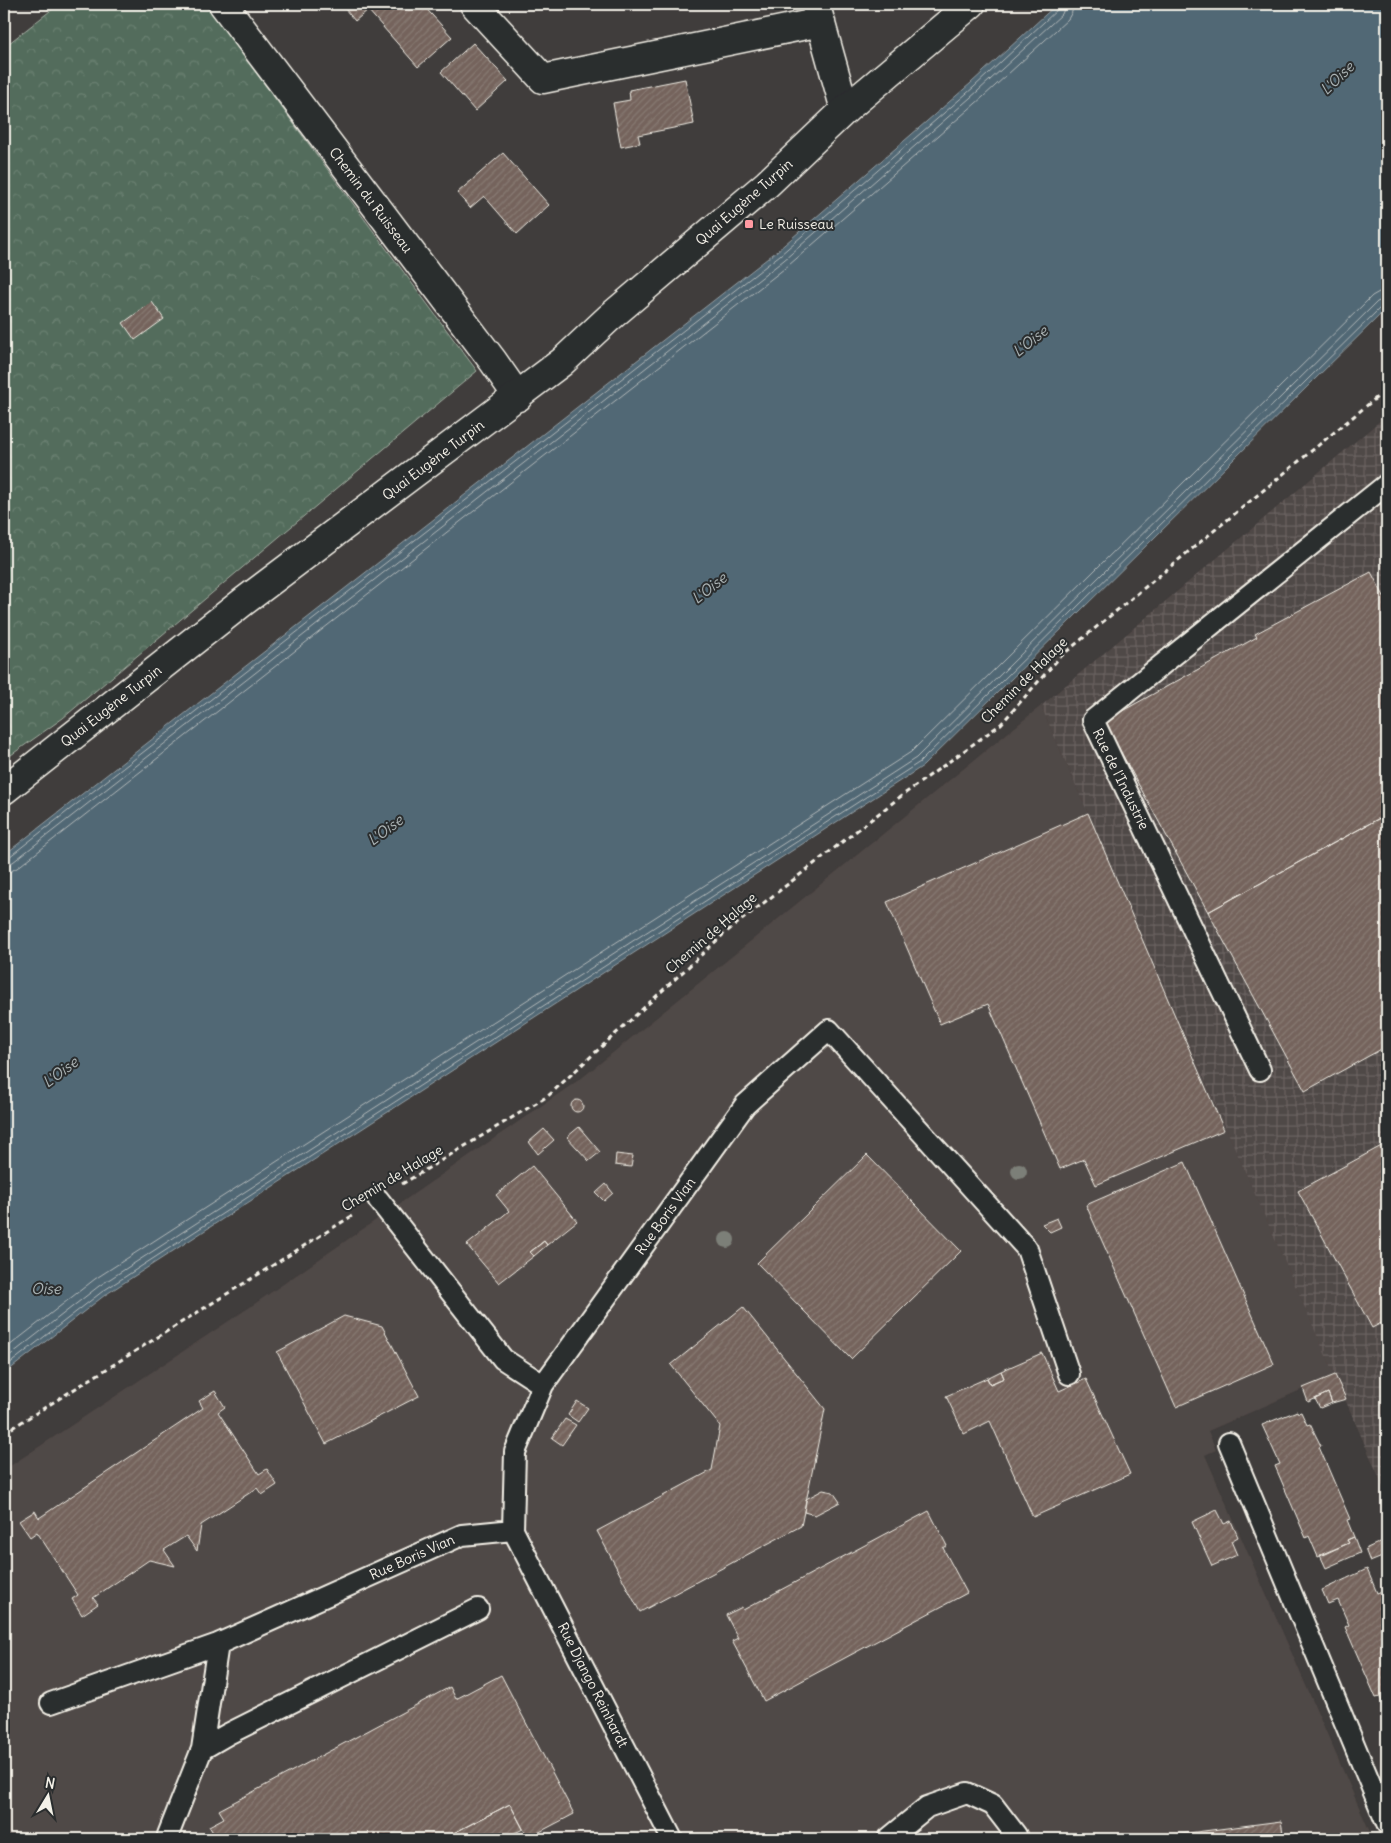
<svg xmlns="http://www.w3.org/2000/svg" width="1391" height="1843" font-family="Delius,sans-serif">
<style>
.built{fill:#504846}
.industrial{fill:url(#industrial-grid)}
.forest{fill:url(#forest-crowns);stroke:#a3aea2}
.water{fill:#516775;stroke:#929ea3}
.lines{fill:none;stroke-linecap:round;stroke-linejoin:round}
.shore{stroke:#b3baba;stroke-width:1}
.building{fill:url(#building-hatch);stroke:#f4f1e8}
.lane-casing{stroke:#f4f1e8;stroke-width:24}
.street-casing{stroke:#f4f1e8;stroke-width:31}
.secondary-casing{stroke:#f4f1e8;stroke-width:31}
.path{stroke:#f4f1e8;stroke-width:3;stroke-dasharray:5 4;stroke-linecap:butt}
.lane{stroke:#2a2d2e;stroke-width:20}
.street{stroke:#2a2d2e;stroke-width:28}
.secondary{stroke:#2a2d2e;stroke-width:28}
.tree{fill:#7b7f78}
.poi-dot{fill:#ff9aa2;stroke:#2a2d2e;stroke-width:2}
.labels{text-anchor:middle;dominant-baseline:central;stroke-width:4;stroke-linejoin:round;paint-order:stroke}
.street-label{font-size:14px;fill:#f4f1e8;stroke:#2a2d2e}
.poi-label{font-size:14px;fill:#f4f1e8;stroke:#2a2d2e;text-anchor:start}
.water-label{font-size:15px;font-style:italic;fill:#abb3b4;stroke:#2a2d2e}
</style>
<defs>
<pattern id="industrial-grid" width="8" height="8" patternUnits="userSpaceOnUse" patternTransform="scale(1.25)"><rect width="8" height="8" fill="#504846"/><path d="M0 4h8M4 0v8" fill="none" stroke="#6a6361"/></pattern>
<pattern id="forest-crowns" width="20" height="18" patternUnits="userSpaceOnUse" patternTransform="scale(1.25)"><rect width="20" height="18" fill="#526c5b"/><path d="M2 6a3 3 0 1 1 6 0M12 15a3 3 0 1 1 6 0" fill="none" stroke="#6c8173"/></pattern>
<pattern id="building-hatch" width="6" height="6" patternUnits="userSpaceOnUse" patternTransform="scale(1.25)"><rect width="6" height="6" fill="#74635c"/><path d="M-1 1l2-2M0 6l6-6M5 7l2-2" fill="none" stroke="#887a73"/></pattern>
</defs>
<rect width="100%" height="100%" fill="#403d3c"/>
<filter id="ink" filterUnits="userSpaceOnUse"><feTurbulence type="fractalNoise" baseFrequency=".02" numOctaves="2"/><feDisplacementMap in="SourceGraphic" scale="10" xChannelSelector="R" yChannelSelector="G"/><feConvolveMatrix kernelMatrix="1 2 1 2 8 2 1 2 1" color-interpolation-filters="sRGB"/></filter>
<g filter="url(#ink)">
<!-- built -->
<path class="built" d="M1041 706 1335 1375 1208 1431 1216 1450 1205 1455 1373 1839H4V1470L250 1307 583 1077Z"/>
<!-- industrial -->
<path class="industrial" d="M1387 415V1495L1041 706Z"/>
<!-- forest -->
<path class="forest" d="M59 4H205L477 371 63 718 4 760V47Z"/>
<!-- water -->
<path class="water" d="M1057 4H1387V308L923 766 105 1295 4 1374V855L777 251 971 83Z"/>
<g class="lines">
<!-- shore -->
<path class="shore" d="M4 859 9 857 780 255 974 87 1058 9 1060 4
M4 865 13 862 784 260 978 91 1062 14 1066 4
M4 872 11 871 17 868 789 265 983 97 1068 19 1072 12 1073 4
M4 1350 95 1279 911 752 1372 296 1379 292 1387 291
M4 1360 99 1286 916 758 1377 302 1387 298
M4 1368 103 1291 920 762 1382 306 1387 305"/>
</g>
<!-- building -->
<path class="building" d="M350 4H422L452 37 418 67 368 10 355 21 345 9Z
M473 43 508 81 475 111 441 72Z
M685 79 694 124 638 135 640 143 621 147 613 103 630 100 629 90Z
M503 153 549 205 517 234 484 196 470 208 457 193Z
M152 302 164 319 135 340 123 323Z
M1371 572 1387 602V773L1382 775 1387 784V814L1208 912 1104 721 1257 637 1255 634Z
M1088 813 1224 1130 1096 1185 1084 1159 1060 1169 988 1004 940 1024 887 902Z
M1387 814V1046L1305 1091 1208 912Z
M571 1106a6 6 0 1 1 12 0a6 6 0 1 1-12 0Z
M579 1127 600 1152 589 1161 567 1137Z
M544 1129 554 1140 538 1154 529 1142Z
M1387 1143V1320L1372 1328 1298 1191Z
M616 1154 633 1156 631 1167 615 1165Z
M867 1155 961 1251 851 1359 757 1263Z
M1185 1162 1274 1364 1176 1407 1086 1205Z
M532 1166 577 1221 547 1245 544 1241 538 1246 530 1252 534 1256 499 1283 467 1245 509 1211 496 1195Z
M606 1184 613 1193 604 1201 596 1193Z
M1057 1218 1061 1227 1050 1232 1042 1224Z
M544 1241 547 1245 534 1256 530 1252Z
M743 1307 825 1409 801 1526 640 1612 597 1531 712 1470 720 1426 671 1365Z
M344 1316 382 1326 419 1396 326 1444 277 1352Z
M1042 1353 1059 1391 1086 1379 1130 1474 1033 1517 990 1421 964 1434 946 1396 987 1378 990 1384 1004 1378 1001 1371Z
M1001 1371 1004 1378 990 1384 987 1378Z
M1335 1375 1346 1399 1332 1403 1328 1393 1308 1402 1303 1388Z
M215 1391 225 1407 218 1412 259 1474 267 1469 277 1485 262 1495 257 1488 201 1525 197 1551 186 1536 164 1550 175 1566 149 1560 93 1598 98 1604 82 1615 72 1599 78 1595 37 1532 30 1537 19 1521 35 1511 39 1518 203 1408 199 1401Z
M1328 1393 1332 1403 1320 1408 1315 1399Z
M577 1401 588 1408 578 1422 568 1415Z
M1297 1411 1298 1413 1301 1412 1307 1425 1310 1424 1321 1446 1319 1447 1350 1519 1347 1520 1354 1537 1347 1540 1349 1543 1318 1557 1309 1536 1306 1538 1275 1466 1280 1464 1262 1425Z
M565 1419 576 1425 562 1445 552 1438Z
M823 1490 833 1492 840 1502 815 1515 804 1512 806 1499Z
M1217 1510 1224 1524 1231 1521 1238 1537 1231 1541 1237 1555 1212 1566 1192 1522Z
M929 1511 947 1546 943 1548 967 1593 764 1701 732 1641 738 1638 726 1615 742 1607 743 1610Z
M1354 1537 1360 1553 1326 1568 1320 1555 1349 1543 1347 1540Z
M1387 1539V1555L1370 1562 1365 1549Z
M1367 1569 1377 1593 1387 1589 1386 1712 1380 1697 1376 1698 1345 1627 1349 1625 1338 1600 1328 1604 1322 1590Z
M501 1675 574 1814 528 1838 510 1804 442 1839H217L209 1826 224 1818 219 1810 450 1687 456 1699Z
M510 1804 523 1829 503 1839H442Z
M1281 1821 1284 1839 1150 1838Z"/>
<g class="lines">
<defs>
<path id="lane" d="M1260 1070 1093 720 1387 484
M378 1199 503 1359 543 1385
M1229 1443 1387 1824
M513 1530 672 1839
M51 1703 218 1644 462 1535 513 1530 515 1452 543 1385 745 1105 829 1030 1027 1249 1069 1374
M202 1749 228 1734 478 1609
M169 1839 168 1835 202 1749 218 1644
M888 1839 927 1807 967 1793 993 1805 1016 1835 1017 1839"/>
<path id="street" d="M223 4 493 361 518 397
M474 4 543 79 821 22
M816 6 845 110"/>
<path id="secondary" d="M4 790 243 602 562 362 609 318 767 184 845 110 971 4"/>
</defs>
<!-- lane casing -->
<use href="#lane" class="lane-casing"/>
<!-- street casing -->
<use href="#street" class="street-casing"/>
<!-- secondary casing -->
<use href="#secondary" class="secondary-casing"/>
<!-- path -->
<path class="path" d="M402 1184 548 1096 725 933 900 797 1001 724 1060 657 1387 389
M4 1433 355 1214"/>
<!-- lane -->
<use href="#lane" class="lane"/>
<!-- street -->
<use href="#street" class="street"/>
<!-- secondary -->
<use href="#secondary" class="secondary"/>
</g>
<!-- trees -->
<g class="tree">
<circle cx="1019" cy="1171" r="8"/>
<circle cx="727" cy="1240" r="8"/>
</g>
</g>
<!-- markers -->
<rect class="poi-dot" x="744" y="219" width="10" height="10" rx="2.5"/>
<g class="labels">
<!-- street labels -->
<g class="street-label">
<text transform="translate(371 200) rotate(53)">Chemin du Ruisseau</text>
<text transform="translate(744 202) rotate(-41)">Quai Eugène Turpin</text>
<text transform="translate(433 460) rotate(-37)">Quai Eugène Turpin</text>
<text transform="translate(1024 680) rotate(-45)">Chemin de Halage</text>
<text transform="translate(111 706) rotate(-38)">Quai Eugène Turpin</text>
<text transform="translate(1121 779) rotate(64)">Rue de l'Industrie</text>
<text transform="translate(711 933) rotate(-41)">Chemin de Halage</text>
<text transform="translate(392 1178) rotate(-31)">Chemin de Halage</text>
<text transform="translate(665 1216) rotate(-54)">Rue Boris Vian</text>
<text transform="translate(412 1557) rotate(-24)">Rue Boris Vian</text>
<text transform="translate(593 1685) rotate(63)">Rue Django Reinhardt</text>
</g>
<!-- poi labels -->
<g class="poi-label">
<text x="759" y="224">Le Ruisseau</text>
</g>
<!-- water labels -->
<g class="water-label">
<text transform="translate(1337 78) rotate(-44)">L'Oise</text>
<text transform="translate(1030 341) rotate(-38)">L'Oise</text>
<text transform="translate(709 588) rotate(-38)">L'Oise</text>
<text transform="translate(385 830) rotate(-37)">L'Oise</text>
<text transform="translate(60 1072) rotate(-37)">L'Oise</text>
<text x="46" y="1288">Oise</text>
</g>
</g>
<!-- margin -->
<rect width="1391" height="1843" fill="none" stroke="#2a2d2e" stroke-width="20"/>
<rect x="10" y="10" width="1371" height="1823" fill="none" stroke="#f4f1e8" stroke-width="2" filter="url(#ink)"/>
<!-- north arrow -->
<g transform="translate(48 1796) rotate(10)" stroke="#2a2d2e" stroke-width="4" paint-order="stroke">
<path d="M0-4L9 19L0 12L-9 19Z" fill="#f4f1e8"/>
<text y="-8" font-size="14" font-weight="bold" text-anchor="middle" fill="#f4f1e8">N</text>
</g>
</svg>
